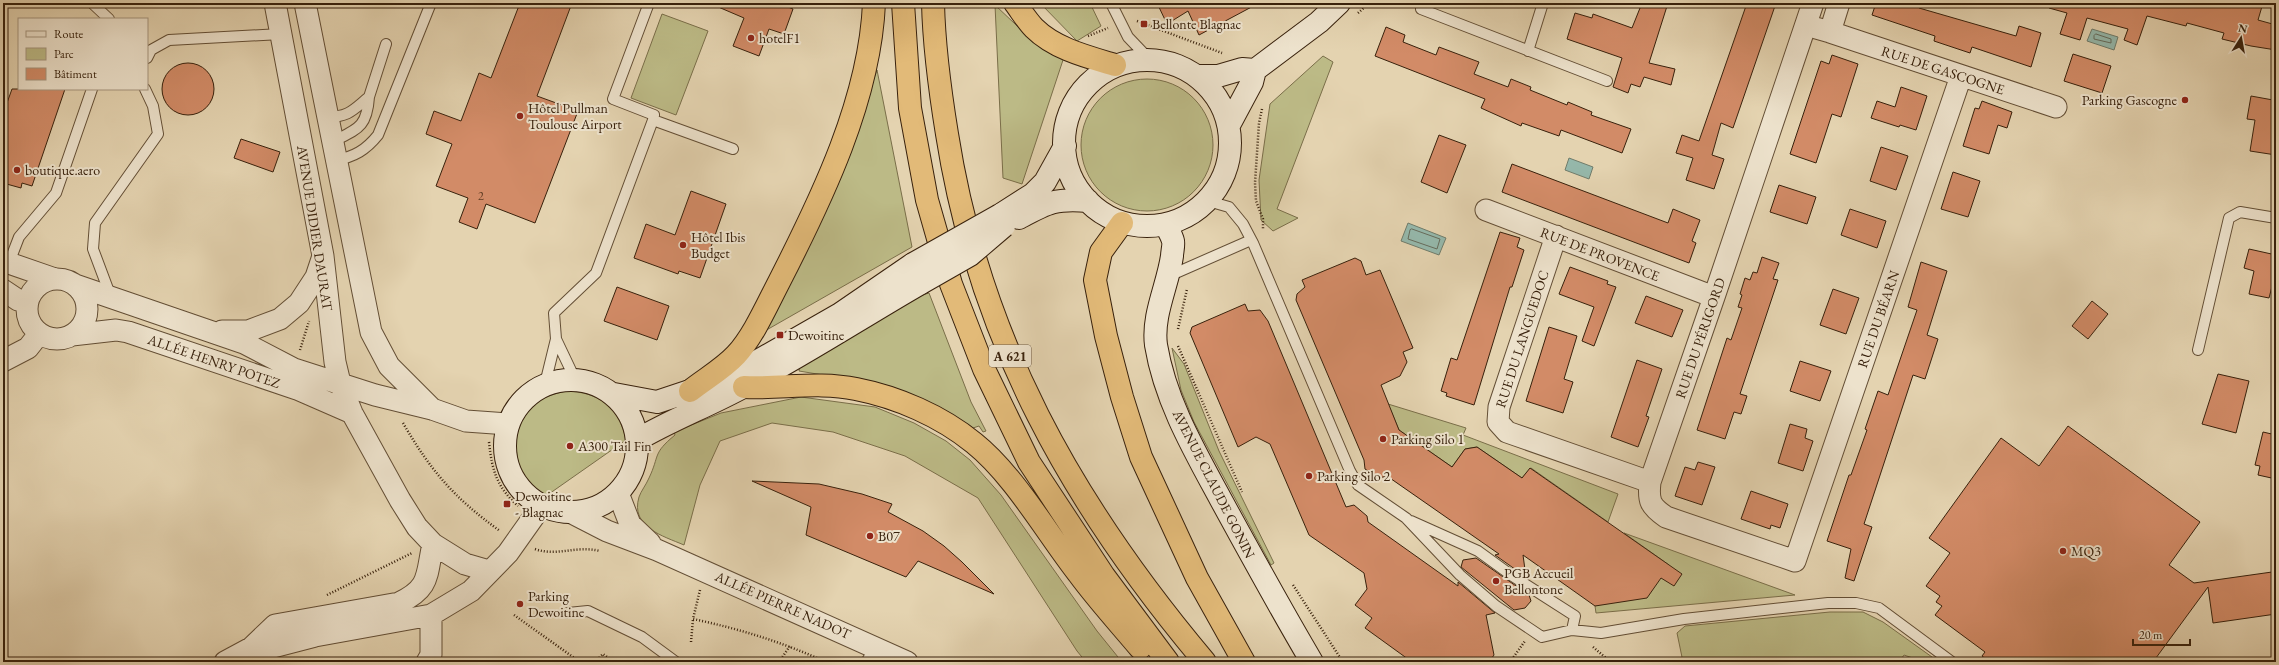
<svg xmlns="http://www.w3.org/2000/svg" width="2279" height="665" font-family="'EB Garamond',serif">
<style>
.green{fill:#bcba86;stroke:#7a6e49}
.water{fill:#95b8ab;stroke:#707c6b}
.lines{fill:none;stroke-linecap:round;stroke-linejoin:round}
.shore{stroke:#666c5c;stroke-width:1}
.building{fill:#d28b67;stroke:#38210c}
.lane-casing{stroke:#634e35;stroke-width:12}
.street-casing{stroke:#634e35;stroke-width:23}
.secondary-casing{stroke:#38210c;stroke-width:24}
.highway-casing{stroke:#38210c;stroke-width:24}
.path{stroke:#38210c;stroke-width:2.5;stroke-dasharray:1 2;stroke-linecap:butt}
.lane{stroke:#ede2cc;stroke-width:10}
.street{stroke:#ede2cc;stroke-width:21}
.secondary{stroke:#ede2cc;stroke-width:22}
.highway{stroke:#e2ba78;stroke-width:22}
.secondary-bridge-casing{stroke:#38210c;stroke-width:24;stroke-linecap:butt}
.secondary-bridge{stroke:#ede2cc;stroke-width:22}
.poi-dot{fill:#8f2418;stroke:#ede2cc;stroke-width:1.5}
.labels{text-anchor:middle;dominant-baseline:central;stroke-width:4;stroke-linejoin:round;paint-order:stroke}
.number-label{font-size:12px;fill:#5e3c23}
.shield{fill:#ede2cc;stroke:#6e5b46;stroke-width:1}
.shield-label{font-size:13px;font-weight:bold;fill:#38210c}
.poi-label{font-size:14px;fill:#38210c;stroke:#ede2cc;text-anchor:start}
.street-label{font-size:14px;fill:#38210c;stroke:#ede2cc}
</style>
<rect width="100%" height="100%" fill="#e4d3b0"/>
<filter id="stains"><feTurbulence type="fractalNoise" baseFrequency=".005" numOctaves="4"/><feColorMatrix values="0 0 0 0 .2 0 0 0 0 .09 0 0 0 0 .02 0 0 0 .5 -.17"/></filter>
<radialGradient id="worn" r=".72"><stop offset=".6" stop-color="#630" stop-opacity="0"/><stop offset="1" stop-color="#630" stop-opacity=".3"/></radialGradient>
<!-- green -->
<path class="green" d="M1040 3H1090L1101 26 1077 41Z
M995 5 1033 41 1064 57 1022 184 1003 178Z
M662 14 708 31 676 115 631 98Z
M1323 56 1333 62 1277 209 1298 218 1273 231 1261 220 1259 180 1270 104Z
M877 70 912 247 763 332 832 195Z
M1081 145a66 66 0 1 1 132 0a66 66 0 1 1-132 0Z
M929 293 971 402 986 431 983 432 979 426 973 428 948 412 889 386 799 371 800 366 916 297Z
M1172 348 1184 364 1219 451 1274 563 1271 565 1194 422 1181 390Z
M566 391C599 392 619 407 626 440L546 496C541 493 535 490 531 485 511 463 510 427 533 405 542 397 554 394 566 391Z
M801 397 875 407 914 423 946 441 970 460 1001 495 1097 631 1122 662H1086L1077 651 978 498 905 456 833 432 772 423 720 441 700 485 684 545C663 536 630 527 639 497 641 491 646 485 649 478 660 455 652 454 675 435L674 432 721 413Z
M1388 404 1466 428 1463 435 1618 494 1608 522 1531 468 1522 478 1477 447 1465 449 1452 467 1399 430Z
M1624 533 1795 595 1596 613 1595 606 1669 565Z
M1830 612H1863L1883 622 1939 662H1924L1904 655 1899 662H1683L1677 633 1685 626Z"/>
<!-- water -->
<path class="water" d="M2092 29 2118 37 2114 50 2087 41Z
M1569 158 1593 167 1589 179 1565 170Z
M1408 223 1446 238 1439 255 1401 241Z"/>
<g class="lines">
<!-- shore -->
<path class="shore" d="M2096 34 2111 39V43L2094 39V36Z
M1412 229 1440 239 1437 249 1408 239 1410 230Z"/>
</g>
<!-- building -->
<path class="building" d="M520 3H572L537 96 578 111 535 223 486 204 477 229 459 222 468 198 436 186 452 144 426 134 434 111 461 121 479 73 491 78Z
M709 3H778L793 9 784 34 769 29 759 56 733 46 744 18Z
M1157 3H1259L1199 35 1188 11 1167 24Z
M1642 3H1668L1649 63 1675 69 1671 85 1644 77 1640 87 1631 84 1628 93 1613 87 1622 58 1567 39 1575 13 1592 18 1593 14 1632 28Z
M1747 3H1776L1733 128 1721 123 1712 155 1724 159 1714 189 1686 180 1693 158 1676 153 1682 135 1699 141Z
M1876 3H1911L1920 6 1919 8 2016 36 2019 26 2041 33 2031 67 1972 47 1970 53 1934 41 1935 36 1872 15Z
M2050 3H2263L2258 20 2276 25V50L2251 46 2222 39 2224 33 2187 23 2186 26 2147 16 2137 45 2124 40 2128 29 2087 18 2080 40 2060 34 2067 13 2049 8Z
M1386 27 1405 35 1403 42 1436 55 1439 47 1479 62 1474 74 1508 87 1511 79 1531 87 1530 90 1567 105 1568 102 1592 112 1591 115 1631 129 1622 153 1561 130 1559 136 1522 123 1521 126 1481 108 1485 99 1375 56Z
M2073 54 2111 66 2102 93 2064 81Z
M1832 55 1858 64 1841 117 1832 114 1816 163 1790 154 1821 61 1829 64Z
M162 89a26 26 0 1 1 52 0a26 26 0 1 1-52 0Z
M1901 87 1927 96 1916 130 1900 125 1899 127 1871 118 1877 101 1895 107Z
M12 89H65L32 186 22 183 21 188 3 183V114Z
M2251 96 2273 100 2272 108H2276L2273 131 2276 132V155L2250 151 2255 120 2247 119Z
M1982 101 2012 112 2007 128 1998 125 1989 154 1963 146 1975 108 1979 109Z
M1439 135 1466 145 1447 193 1421 182Z
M241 139 280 152 273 172 234 158Z
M1881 147 1908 156 1896 190 1870 181Z
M1512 164 1668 223 1673 209 1700 220 1692 241 1696 243 1689 263 1502 192Z
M1953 172 1980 181 1968 217 1941 209Z
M1779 185 1816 197 1807 224 1770 212Z
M691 191 726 204 700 278 679 271 678 274 634 258 646 224 675 235Z
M1850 209 1886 221 1877 248 1841 235Z
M1500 232 1520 238 1517 247 1524 250 1512 287H1510L1474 405 1446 396 1447 393 1441 391 1451 358 1457 360Z
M2249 249 2276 255V271L2269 298 2249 294 2254 271 2244 268Z
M1762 257 1779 263 1773 279 1778 280 1740 394 1747 396 1741 414 1734 412 1725 439 1697 430 1727 338 1731 340 1742 308 1738 307 1742 295 1740 294 1745 278 1750 280 1753 272 1757 273Z
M1355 258 1361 261 1366 275 1380 270 1413 348 1403 352 1407 362 1400 376 1381 385 1399 430 1452 467 1465 449 1477 447 1522 478 1530 468 1682 574 1674 586 1661 578 1647 598 1595 606 1523 555 1526 577 1495 555 1499 554 1387 476 1379 478 1365 469 1364 460 1296 300 1297 294 1305 287 1302 280Z
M1921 262 1947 271 1927 335 1938 339 1925 379 1913 375 1864 524 1872 527 1854 581 1845 578 1851 549 1827 541 1849 475H1851L1867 430 1865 429 1878 391 1888 395 1917 310 1908 307Z
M1570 267 1608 281 1607 284 1616 287 1594 346 1582 341 1594 307 1559 294Z
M617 287 669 306 657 340 604 321Z
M1833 289 1859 298 1846 334 1820 325Z
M1646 296 1683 310 1672 337 1635 323Z
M2092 301 2108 314 2088 339 2072 326Z
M1245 304 1248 311 1260 310 1268 321 1346 507 1354 505 1367 516 1368 522 1458 586V582L1495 613 1486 615 1494 655 1489 662H1412L1365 628 1372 618 1355 605 1367 589 1364 573 1309 535 1270 444 1256 437 1238 447 1190 333 1192 327Z
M1549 327 1577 336 1564 379 1573 382 1563 413 1526 401Z
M1637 360 1662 369 1646 416 1649 417 1638 447 1611 437Z
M1800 361 1831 371 1820 401 1790 391Z
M2218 374 2249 381 2236 433 2202 424Z
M1790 424 1807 429 1805 438 1813 441 1803 471 1778 463Z
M2068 426 2200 522 2169 565 2194 583 2272 572 2276 614 2213 623 2208 587 2153 662H1990L1982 656 1985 652 1935 615 1942 606 1936 602 1940 596 1926 586 1950 553 1929 538 2001 438 2039 466Z
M2263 432 2276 435V479L2258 475 2260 466 2255 465Z
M1698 462 1715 467 1702 505 1675 496 1685 467 1695 470Z
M752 481 819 484 862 494 892 504 888 512 923 531 944 546 962 562 994 594 918 561 906 577 806 535 811 507Z
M1751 491 1788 504 1780 528 1771 525 1770 529 1741 519Z
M1476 558 1529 595 1531 601 1525 608 1514 610 1461 567 1463 560Z"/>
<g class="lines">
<defs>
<path id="lane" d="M92 3 109 19
M649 3 613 99 654 115 653 120
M1111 3 1128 37 1149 59
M1421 9 1607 81
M1528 51 1543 3
M147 58 151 50 169 40 281 34
M369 97 386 44
M327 117C349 117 353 110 369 97 367 128 357 129 332 142
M336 160C354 157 366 150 378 135L431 3
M1208 201 1229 207 1243 224 1253 243 1350 471 1358 485 1406 518 1460 575 1496 606 1542 637 1572 630 1601 633 1684 619 1828 603H1856L1879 608 1952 662
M9 263 19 237 56 193 92 89
M1169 276 1251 240
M111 297 93 249 95 223 158 134 153 106 145 89
M2198 350 2229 218 2240 212 2276 218
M575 379 556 339 554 313 596 273 653 120 733 149
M545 384 556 339
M1411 521 1478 551 1511 575 1575 616 1572 630
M568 613 588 611 642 637 676 662
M866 662 876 647"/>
<path id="street" d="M275 3 323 256 335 362 340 383 352 413 400 500 417 527 433 544 465 564 489 571
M305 3 371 332 389 366 432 409
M1813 3 1714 297 1650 482C1648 501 1650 506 1666 517L1795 561 1961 76
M1816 28 1830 32 1839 3
M1830 32 2056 107
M1486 210 1714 297
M1556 236 1499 407 1498 422 1507 432 1650 482
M3 261 55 279
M27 309a30 30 0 1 1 60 0a30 30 0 1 1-60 0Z
M75 285 244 343 294 369 375 395 432 409 466 421 508 424
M3 290 18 300 27 302
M222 331H248L280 319 299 303 316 277 322 259
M72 335 116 330 128 332 297 389 352 413
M3 361 28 348 39 334
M618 493 630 524 650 543
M570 512 607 531 657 550 907 662
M251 648 265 649 315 636 431 615 471 591 508 553 542 505
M225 662 251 648 275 625 399 603C431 588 426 575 433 544
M427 662 431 655V615"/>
<path id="secondary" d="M1064 143a83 83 0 1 1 166 0a83 83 0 1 1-166 0Z
M1197 76H1218L1242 69 1255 70
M1229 125 1252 82 1255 70 1319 22 1339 3
M1000 215 1033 194 1045 182 1065 146
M1019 218C1047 203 1055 198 1088 201
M1166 225C1168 230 1172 236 1173 241 1174 245 1172 252 1172 256 1168 285 1152 315 1156 345 1165 400 1194 450 1220 498 1250 553 1280 608 1312 662
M505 446a66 66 0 1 1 132 0a66 66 0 1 1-132 0Z
M614 394 657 402 690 391 749 366 840 314 913 264
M637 440C671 420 708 406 743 387 804 355 862 317 921 283"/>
<path id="highway" d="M903 3 910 108 927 200 951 284 984 369 1029 462 1104 576 1168 662
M933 3C934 47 940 91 947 134 979 339 1072 504 1205 662
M1015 3C1021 11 1027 21 1034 28 1055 49 1088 57 1115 65
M1122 223 1101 252 1095 280 1106 336 1122 397 1141 457 1197 578 1244 662
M744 387C781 389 819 381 856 389 897 397 941 416 974 443 1014 475 1046 532 1078 573 1097 599 1119 623 1140 648
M690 391C705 379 723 369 736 355 753 337 767 305 779 282 822 198 870 99 874 3"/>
</defs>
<!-- lane casing -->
<use href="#lane" class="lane-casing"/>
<!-- street casing -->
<use href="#street" class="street-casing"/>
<!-- secondary casing -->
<use href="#secondary" class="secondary-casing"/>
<!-- highway casing -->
<use href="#highway" class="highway-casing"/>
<!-- path -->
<path class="path" d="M1358 13 1369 3
M1137 21 1222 53
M1088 36 1108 28
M1262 109 1259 123 1255 183 1256 201 1263 219V230
M1178 329 1187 289
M1178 346 1242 492
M300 350 309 321
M403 423C431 471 454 498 500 531
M489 442C492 471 497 487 518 506
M535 549C558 557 575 545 600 551
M1293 585 1343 662
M700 590 693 619C740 629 782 642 826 662
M327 595 412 553
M514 615 580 662
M691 642 693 619
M1593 647 1606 658 1607 662
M595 662 603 654 610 659
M779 662 790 646
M1510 662 1525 641"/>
<!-- lane -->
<use href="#lane" class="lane"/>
<!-- street -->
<use href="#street" class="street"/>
<!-- secondary -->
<use href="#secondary" class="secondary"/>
<!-- highway -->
<use href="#highway" class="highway"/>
<defs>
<path id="secondary-bridge" d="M913 264 1000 215
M921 283 970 255 1004 226"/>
</defs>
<!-- secondary-bridge casing -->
<use href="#secondary-bridge" class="secondary-bridge-casing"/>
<!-- secondary-bridge -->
<use href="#secondary-bridge" class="secondary-bridge"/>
</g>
<!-- markers -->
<g class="poi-dot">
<rect x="1140" y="20" width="8" height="8" rx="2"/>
<circle cx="751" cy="38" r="4"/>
<circle cx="2185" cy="100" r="4"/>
<circle cx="520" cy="116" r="4"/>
<circle cx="17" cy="170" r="4"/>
<circle cx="683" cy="245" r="4"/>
<rect x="776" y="331" width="8" height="8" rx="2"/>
<circle cx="1383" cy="439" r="4"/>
<circle cx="570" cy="446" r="4"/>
<circle cx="1309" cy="476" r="4"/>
<rect x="503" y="500" width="8" height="8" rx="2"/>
<circle cx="870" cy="536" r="4"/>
<circle cx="2063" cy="551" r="4"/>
<circle cx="1496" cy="581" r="4"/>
<circle cx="520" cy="604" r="4"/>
</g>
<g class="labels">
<!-- number labels -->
<g class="number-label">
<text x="481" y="196">2</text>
</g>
<!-- shield labels -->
<rect class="shield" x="989" y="345" width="42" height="22" rx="3"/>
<g class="shield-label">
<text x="1010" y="356">A 621</text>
</g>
<!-- poi labels -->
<g class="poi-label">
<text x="1152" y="24">Bellonte Blagnac</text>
<text x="759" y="38">hotelF1</text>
<text x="2177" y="100" text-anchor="end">Parking Gascogne</text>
<text x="528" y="108">Hôtel Pullman<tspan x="528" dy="16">Toulouse Airport</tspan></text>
<text x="25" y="170">boutique.aero</text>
<text x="691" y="237">Hôtel Ibis<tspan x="691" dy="16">Budget</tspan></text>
<text x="788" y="335">Dewoitine</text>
<text x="1391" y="439">Parking Silo 1</text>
<text x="578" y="446">A300 Tail Fin</text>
<text x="1317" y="476">Parking Silo 2</text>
<text x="515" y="496">Dewoitine<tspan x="515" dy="16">- Blagnac</tspan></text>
<text x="878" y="536">B07</text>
<text x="2071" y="551">MQ3</text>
<text x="1504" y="573">PGB Accueil<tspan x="1504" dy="16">Bellontone</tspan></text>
<text x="528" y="596">Parking<tspan x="528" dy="16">Dewoitine</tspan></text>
</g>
<!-- street labels -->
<g class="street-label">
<text transform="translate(1943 70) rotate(18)">RUE DE GASCOGNE</text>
<text transform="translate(315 228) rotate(81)">AVENUE DIDIER DAURAT</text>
<text transform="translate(1600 254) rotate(21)">RUE DE PROVENCE</text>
<text transform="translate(1878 319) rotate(-71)">RUE DU BÉARN</text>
<text transform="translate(1700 338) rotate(-71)">RUE DU PÉRIGORD</text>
<text transform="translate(1522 339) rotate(-72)">RUE DU LANGUEDOC</text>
<text transform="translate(214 361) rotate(19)">ALLÉE HENRY POTEZ</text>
<text transform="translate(1214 484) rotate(63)">AVENUE CLAUDE GONIN</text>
<text transform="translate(783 605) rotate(24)">ALLÉE PIERRE NADOT</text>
</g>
</g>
<!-- margin -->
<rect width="2279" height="665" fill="none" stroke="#e4d3b0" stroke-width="16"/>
<rect x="4" y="4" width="2271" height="657" fill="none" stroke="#38210c" stroke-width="2"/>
<rect x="8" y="8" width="2263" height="649" fill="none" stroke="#38210c"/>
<!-- legend -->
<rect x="18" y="18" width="130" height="72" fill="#ede2cc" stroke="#a5957f"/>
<rect x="26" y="31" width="20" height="6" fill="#ede2cc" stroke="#a5957f"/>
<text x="54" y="38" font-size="12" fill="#38210c">Route</text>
<rect x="26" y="48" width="20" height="12" fill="#bcba86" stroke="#a5957f"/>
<text x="54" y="58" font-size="12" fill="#38210c">Parc</text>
<rect x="26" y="68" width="20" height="12" fill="#d28b67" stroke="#a5957f"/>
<text x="54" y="78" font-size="12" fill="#38210c">Bâtiment</text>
<!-- north arrow -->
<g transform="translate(2241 38) rotate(11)" stroke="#ede2cc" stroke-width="3" paint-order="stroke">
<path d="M0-3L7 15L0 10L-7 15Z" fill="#38210c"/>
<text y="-6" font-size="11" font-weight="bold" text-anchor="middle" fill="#38210c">N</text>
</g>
<!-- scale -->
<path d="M2133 639v6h57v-6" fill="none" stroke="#38210c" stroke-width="2"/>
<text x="2139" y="639" font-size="12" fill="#38210c" stroke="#ede2cc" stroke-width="3" paint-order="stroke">20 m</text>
<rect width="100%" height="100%" filter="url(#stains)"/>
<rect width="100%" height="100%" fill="url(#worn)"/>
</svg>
